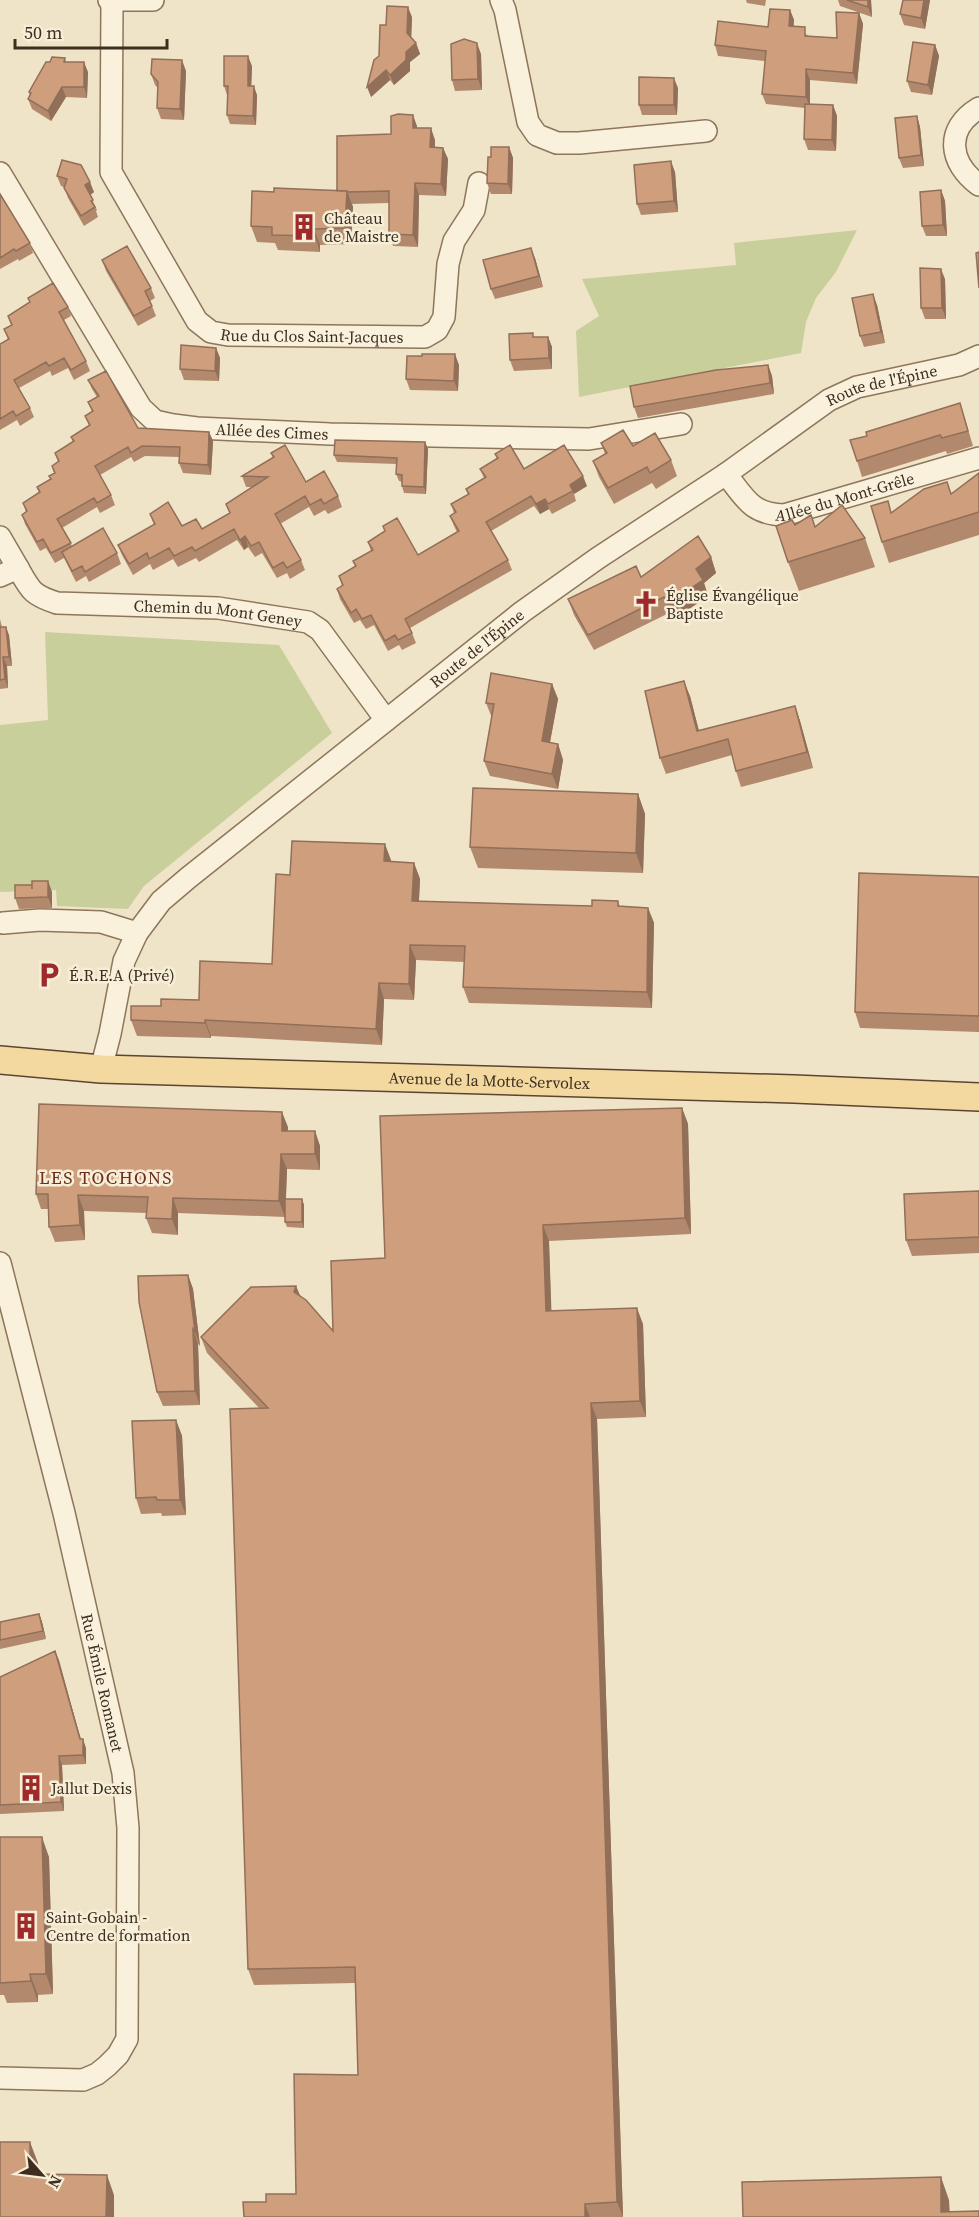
<svg xmlns="http://www.w3.org/2000/svg" width="979" height="2217" font-family="'Source Serif 4',serif">
<style>
.green{fill:#c9cf9b}
.lines{fill:none;stroke-linecap:round;stroke-linejoin:round}
.minor-casing{stroke:#8d765c;stroke-width:24}
.major-casing{stroke:#5b4430;stroke-width:30}
.minor{stroke:#faf1dc;stroke-width:21}
.major{stroke:#f3d9a0;stroke-width:27}
.wall{fill:#b2896c}
.shaded-wall{fill:#916f58}
.building{fill:#cf9f7d;stroke:#916f58;stroke-width:1.5}
.labels{text-anchor:middle;dominant-baseline:central;stroke-width:5;stroke-linejoin:round;paint-order:stroke}
.poi-label{font-size:16px;fill:#3d2e20;stroke:#f7eed8;text-anchor:start}
.street-label{font-size:16px;fill:#3d2e20;stroke:#f7eed8}
.neighbourhood-label{font-size:18px;letter-spacing:1.5px;fill:#6b2e1e;stroke:#f7eed8}
</style>
<rect width="100%" height="100%" fill="#f0e4c8"/>
<!-- green -->
<path class="green" d="M857 230 836 272 816 298 806 322 801 353 579 397 576 331 599 316 582 279 736 265 734 243Z
M45 632 279 645 332 733 144 886 128 909 57 906 56 890 0 892V725L48 720Z"/>
<g class="lines">
<defs>
<g id="minor">
<path d="M109 0H153"/>
<path d="M501 0 505 10 528 122 537 135 557 143H579L706 131"/>
<path id="s1" d="M112 1 111 172 197 321 211 332 228 335 425 337 437 330 444 317 448 264 454 241 474 210 479 183"/>
<path d="M979 108C944 129 949 163 979 185"/>
<path id="s2" d="M0 173 141 408 155 421 173 425 197 428 330 434 589 439 681 424"/>
<path id="s3" d="M726 474C745 498 751 514 784 515L979 458"/>
<path d="M0 537 18 568 0 576"/>
<path id="s4" d="M18 568C31 591 32 595 57 603L218 608 308 622 320 630 386 720"/>
<path d="M3 923 40 920 101 922 137 933"/>
<path id="s5" d="M101 1069 110 1034 124 961 137 933 161 901 188 878 522 612 598 558 726 474 829 400 857 387 959 365 979 356"/>
<path id="s6" d="M0 1263 64 1513 123 1773 128 1828 127 2039 118 2055 107 2066 97 2074 83 2080 0 2078"/>
</g>
<g id="major">
<path id="s7" d="M0 1060 101 1069 794 1089 979 1097"/>
</g>
</defs>
<!-- minor casing -->
<use href="#minor" class="minor-casing"/>
<!-- major casing -->
<use href="#major" class="major-casing"/>
<!-- minor -->
<use href="#minor" class="minor"/>
<!-- major -->
<use href="#major" class="major"/>
</g>
<!-- wall -->
<path class="wall" d="M746 0H766L765 6 747 3Z
M838 0H871L872 17 840 6Z
M903 0H930L925 29 904 25 900 14Z
M790 10 794 20 793 26 809 36 837 38 859 13 863 24 857 84 810 80V104L833 105 837 116 836 151 808 150 804 139 805 108 766 104 762 94 765 61 718 56 715 45 768 27Z
M412 17 411 38 416 43 420 54 410 62V71L394 85 390 80 371 97 386 25Z
M935 45 939 56 932 95 911 92 907 81Z
M481 54 482 90 455 91 452 80Z
M65 58 66 62 88 72 87 98 66 97 51 121 32 109 28 99 30 96 29 92 50 62Z
M252 66 251 86 257 95 256 125 230 124 227 115V95L224 86Z
M186 71 184 120 161 119 157 108 158 88 155 85 151 74Z
M678 88 677 115H642L639 105Z
M917 116 920 127 924 166 903 168 899 158Z
M417 126V128L435 140V147L443 148 448 159 446 196 419 195 418 247 393 246 389 234V203L352 204 353 207 351 244 320 245V252L278 250 275 243 257 242 251 226 274 192 337 191 391 134Z
M509 147 513 158 512 194H491L487 183 491 157Z
M62 160 94 192 90 195 97 210 96 211 98 217 84 226 68 198 64 187 61 186 57 176Z
M675 172 678 212 641 215 637 204Z
M941 190 945 201 947 236H926L922 226Z
M0 194 30 243 33 253 19 261 18 259 0 269Z
M535 258 543 287 495 299 491 289Z
M102 260 151 288 155 298 150 301 156 316 138 326 106 271Z
M945 279 946 319H925L921 308Z
M28 298 68 307 71 316 64 320 86 361 90 371 74 380 68 368 52 376 50 371 19 388 30 408 34 417 20 426 17 420 0 430V344L8 340 4 329 11 325 8 316 30 303Z
M877 305 885 343 864 347 860 336Z
M548 337 552 347V369L514 371 510 360Z
M216 348 220 358 219 381 184 380 180 369Z
M459 365 458 391 410 390 406 379Z
M768 365 772 376 774 394 638 418 634 407Z
M88 380 138 428 209 432 213 441 211 475 183 473 179 463 180 457 145 456 134 462 131 457 100 475 111 495 115 505 100 513 97 507 62 528 72 546 117 553 121 564 89 582 86 576 76 582 64 558 55 563 46 548 40 551 25 524 22 515 26 512 23 503 39 493 37 487 51 480 49 476 54 473 52 466 58 462 55 453 73 442 71 437 89 426 85 416 92 412 88 402 97 397 92 389Z
M965 419 973 446 947 454 946 451 862 477 857 461Z
M425 442 428 449 426 494 404 493 402 486V482L399 481 396 474 397 464 337 462 334 455Z
M601 443 633 446 671 460 677 476 656 489 652 483 614 504 599 477 593 461 605 454Z
M271 453 306 482 338 496 342 507 328 514 325 510 314 516 309 507 280 524 301 560 305 570 290 579 287 573 277 578 262 553 255 557 248 547 244 550 237 540 199 562 196 558 178 567 173 559 153 570 150 564 133 575 122 555 118 545 154 525 150 514 182 526 202 529 230 513 226 504 252 487H246L242 476 273 458Z
M495 454 524 469 587 486 574 494 576 501 552 514 549 509 540 514 534 506 491 531 508 560 512 570 410 628 416 643 402 650 399 645 388 651 374 625 366 629 360 620 354 623 340 599 337 589 342 586 339 576 355 566 353 561 371 551 368 542 385 532 383 526 418 555 457 532 454 526 450 516 454 513 451 504 468 495 466 489 484 478 480 469 497 459Z
M979 473V535L889 563 882 542 892 512 951 494Z
M795 525 815 527 865 538 875 567 799 591 788 562Z
M711 557 716 573 704 583 708 596 673 620 669 613 594 650 574 615 568 599 641 577Z
M0 619 2 627 9 635 12 666H7L8 688 0 689Z
M552 684 558 699 550 743 558 744 563 760 558 789 490 776 484 761 492 718 486 703Z
M690 696 699 731 795 706 800 721 813 768 741 787 736 771 732 755 666 774 660 758Z
M638 794 645 814 643 873 478 868 470 847Z
M391 860 390 862 414 863 420 879 419 901 592 906 618 901 620 907 648 908 654 923 652 1008 469 1003 463 987 464 962 416 960 414 1000 384 999 382 1045 211 1036V1038L137 1036 131 1020 161 1006 199 1000 272 964 290 875Z
M979 877V1032L860 1028 855 1012Z
M48 881 52 892V908L19 909 15 898 32 886Z
M682 1108 688 1124 691 1234 549 1241 551 1311 643 1324 646 1417 597 1419 623 2217H244L266 2202 296 2194 358 2075 355 1983 254 1985 248 1969 259 1408 207 1353 201 1337 296 1286 300 1295 333 1331 385 1258Z
M288 1127V1131H315L320 1146V1170L287 1169 286 1199H302L304 1205V1228L287 1227 285 1222V1217L178 1213V1235L152 1233 146 1218 147 1213 84 1211 85 1240 55 1242 49 1227V1209H41L36 1194Z
M979 1191V1253L912 1256 906 1240Z
M188 1275 193 1289 200 1346 198 1344 200 1405 163 1406 157 1392Z
M176 1420 182 1436 186 1515 162 1516 161 1513 141 1514 136 1498Z
M39 1614 42 1622 46 1639 0 1649V1622Z
M55 1651 81 1739 86 1748V1764L62 1765 64 1811 0 1814V1677Z
M0 1837 49 1857 53 1994 38 1995V2002L7 2003 4 1995H0Z"/>
<!-- shaded-wall -->
<path class="shaded-wall" d="M868 0H871L872 17 868 7Z
M924 0H930L925 29 921 18Z
M408 7 412 17 411 44 407 33Z
M790 10 794 20 793 37 789 26Z
M859 13 863 24 857 84 853 73Z
M416 43 420 54 410 62V71L394 85 390 75 406 52Z
M477 43 481 54 482 90 478 79Z
M935 45 939 56 932 95 928 85Z
M248 56 252 66 251 95 248 86Z
M182 60 186 71 184 120 180 109Z
M84 62 88 72 87 98 84 87Z
M806 69 810 80V108L806 97Z
M386 70 390 80 371 97 367 87Z
M674 78 678 88 677 115 674 105Z
M254 86 257 95 256 125 253 116Z
M62 87 66 97 51 121 48 111Z
M833 105 837 116 836 151 832 140Z
M413 115 417 126V139L413 128Z
M917 116 920 127 924 166 921 155Z
M431 128 435 140 434 159 430 147Z
M509 147 513 158 512 194 508 184Z
M443 148 448 159 446 196 441 184Z
M671 161 675 172 678 212 674 201Z
M90 182 94 192 89 196 85 185Z
M415 183 419 195 418 247 413 235Z
M941 190 945 201 947 236 943 225Z
M347 191 353 207 351 244 345 228Z
M314 229 320 245V252L315 236Z
M531 248 535 258 543 287 539 276Z
M941 269 945 279 946 319 942 308Z
M873 294 877 305 885 343 881 332Z
M548 337 552 347V369L549 358Z
M216 348 220 358 219 381 215 371Z
M455 354 459 365 458 391 454 381Z
M768 365 772 376 774 394 770 383Z
M209 432 213 441 211 475 208 465Z
M425 442 428 449 426 494 424 487Z
M583 476 587 486 574 494 570 485Z
M545 499 549 509 540 514 536 504Z
M245 536 248 547 244 550 240 540Z
M711 557 716 573 704 583 708 596 673 620 667 604 696 569Z
M6 627 9 635 12 666 9 657Z
M3 657 7 666 8 688 5 679Z
M684 681 690 696 703 747 697 731Z
M552 684 558 699 547 757 542 741Z
M795 706 800 721 813 768 807 752Z
M558 744 563 760 558 789 552 774Z
M638 794 645 814 643 873 636 853Z
M385 844 391 860 390 877 384 861Z
M414 863 420 879 418 917 412 901Z
M48 881 52 892V908L48 897Z
M648 908 654 923 652 1008 647 992Z
M410 945 416 960 414 1000 409 984Z
M379 983 384 999 382 1045 376 1029Z
M205 1020 211 1036V1038L205 1023Z
M682 1108 688 1124 691 1234 685 1218Z
M282 1112 288 1127 287 1146 282 1131Z
M315 1131 320 1146V1170L315 1154Z
M281 1154 287 1169 285 1217 279 1201Z
M78 1195 84 1211 85 1240 80 1225Z
M173 1198 178 1213V1235L172 1219Z
M302 1199 304 1205V1228L302 1222Z
M543 1225 549 1241 552 1327 546 1311Z
M188 1275 193 1289 200 1346 195 1332Z
M296 1286 302 1302 294 1292Z
M637 1308 643 1324 646 1417 640 1401Z
M193 1329 198 1344 200 1405 195 1391Z
M591 1403 597 1419 623 2217 617 2202Z
M176 1420 182 1436 186 1515 180 1500Z
M39 1614 42 1622 46 1639 43 1631Z
M55 1651 59 1660 83 1748 80 1739Z
M83 1739 86 1748V1764L83 1755Z
M59 1756 62 1765 64 1811 61 1802Z
M42 1837 49 1857 53 1994 46 1974Z
M30 1974 38 1995V2002L31 1981Z
M30 2142 38 2163 37 2194 30 2174Z
M107 2175 114 2195V2217H106Z
M941 2177 949 2200 950 2217 941 2212Z
M585 2204 590 2217H585Z"/>
<!-- building -->
<path class="building" d="M847 0H868V7Z
M903 0H924L921 18 900 14Z
M387 6 408 7 407 33 416 43 406 52V60L390 75 386 70 367 87 374 60 379 56 380 25H386Z
M770 9 790 10 789 26 805 27V36L837 38 836 12 859 13 853 73 806 69V97L762 94 766 51 715 45 718 21 768 27Z
M464 39 477 43 478 79 452 80 451 44Z
M913 42 935 45 928 85 907 81Z
M224 56H248V86H254L253 116 227 115 228 86H224Z
M52 57 65 58 64 62H84V87H62L48 111 28 99 31 93 29 92 46 62H50Z
M152 59 182 60 180 109 157 108 158 82 151 74Z
M639 77 674 78V105H639Z
M805 104 833 105 832 140 804 139Z
M398 114 413 115V128H431L430 147 443 148 441 184 415 183 413 235 389 234V191L347 192V191H337V136L391 134V116Z
M917 116 921 155 899 158 895 118Z
M491 147H509L508 184 487 183 488 157H491Z
M62 160 81 165 90 182 85 185 93 200 91 201 95 207 81 216 64 188 67 179 57 176Z
M671 161 674 201 637 204 634 165Z
M274 188 347 191 345 228 314 229 315 236 272 235V227L251 226 252 191 274 192Z
M941 190 943 225 922 226 920 192Z
M0 194 30 243 16 251 14 249 0 258Z
M127 246 151 288 145 291 152 306 134 316 102 260Z
M531 248 539 276 491 289 483 260Z
M979 252V288L976 253Z
M920 268 941 269 942 308H921Z
M53 283 68 307 59 312 86 361 71 370 64 358 49 366 46 362 14 380 30 408 16 416 13 411 0 419V344L9 339 4 329 12 325 8 316 30 302 28 298Z
M873 294 881 332 860 336 852 298Z
M533 333V337H548L549 358 510 360 509 334Z
M181 345 216 348 215 371 180 369Z
M422 354H455L454 381 406 379 407 356H422Z
M768 365 770 383 634 407 630 386 716 370Z
M106 371 138 428 209 432 208 465 179 463 180 447 142 446 131 453 128 447 95 466 111 495 97 503 94 498 57 519 71 543 51 553 43 539 37 542 22 515 27 511 23 503 40 492 37 487 51 479 49 476 55 473 52 466 59 461 55 453 74 441 71 437 90 425 85 416 93 411 88 402 99 396 88 380Z
M960 403 968 431 942 438 940 435 857 461 850 440 867 436 866 432Z
M623 430 633 446 655 433 671 460 650 473 647 467 608 488 593 461 607 453 601 443Z
M335 440 425 442 424 487 402 486V475L396 474 397 458 334 455Z
M285 445 306 482 324 471 338 496 324 504 321 499 310 505 305 496 275 514 301 560 287 568 283 562 273 568 259 542 251 546 245 536 240 540 234 529 195 551 192 547 174 556 169 548 149 559 147 553 129 564 118 545 155 524 150 514 168 502 182 526 196 519 202 529 230 513 226 504 268 477 242 476 274 457 271 453Z
M510 445 524 469 564 445 583 476 570 485 573 491 548 504 545 499 536 504 531 496 486 522 508 560 405 619 412 633 398 640 395 635 385 641 371 615 362 619 356 609 351 613 337 589 343 585 339 576 356 566 353 561 373 550 368 542 385 531 383 526 397 518 418 555 459 531 450 516 456 512 451 504 469 494 466 489 486 477 480 469 498 458 495 454Z
M979 473V512L882 542 871 506 888 501 891 513 924 489 947 482 951 494Z
M842 505 865 538 788 562 776 526 792 520 795 525 811 515 815 527Z
M103 528 117 553 85 572 82 566 72 571 62 552Z
M698 536 711 557 696 569 703 580 667 604 664 597 588 635 568 599 636 566 641 577Z
M0 627H6L9 657H3L5 679 0 680Z
M491 673 552 684 542 741 558 744 552 774 484 761 494 704 486 703Z
M684 681 697 731 795 706 807 752 736 771 728 739 660 758 645 691Z
M473 788 638 794 636 853 470 847Z
M292 841 385 844 384 861 414 863 412 901 592 906V900L618 901V906L648 908 647 992 463 987 465 946 410 945 409 984 379 983 376 1029 205 1020V1023L131 1020V1006H161V999L199 1000 200 961 272 964 276 874 290 875Z
M859 873 979 877V1016L855 1012Z
M32 881H48V897L15 898V885H32V889Z
M39 1104 282 1112V1131H315V1154H281L279 1201 173 1198 172 1219 146 1218 148 1197 78 1195 80 1225 49 1227 48 1194H36Z
M682 1108 685 1218 543 1225 546 1311 637 1308 640 1401 591 1403 617 2202 585 2204V2217H244L243 2202H266V2194H296L294 2074 358 2075 355 1967 248 1969 230 1409 268 1408 201 1337 251 1287 296 1286 294 1292 306 1300 333 1331 331 1261 385 1258 380 1116Z
M979 1191V1237L906 1240 904 1194Z
M285 1199H302V1222H285Z
M188 1275 195 1332 193 1329 195 1391 157 1392 139 1302 138 1276Z
M176 1420 180 1500H157L156 1497 136 1498 132 1421Z
M39 1614 43 1631 0 1640V1622Z
M55 1651 80 1739H83V1755L59 1756 61 1802 0 1805V1677Z
M0 1837H42L46 1974H30L31 1981 0 1983Z
M0 2142H30V2174L107 2175 106 2217H0Z
M941 2177V2212L979 2211V2217H743L742 2182Z"/>
<!-- icons -->
<defs>
<symbol id="building-bare" viewBox="-9 -9 18 18"><path d="M-4-6H4V6H1V3H-1V6H-4ZM-2.5-4.3h1.7v1.8h-1.7ZM.8-4.3h1.7v1.8H.8ZM-2.5-1h1.7V.8h-1.7ZM.8-1h1.7V.8H.8Z" fill="#9e2a2b" stroke="#f7eed8" stroke-width="2.5" paint-order="stroke"/></symbol>
<symbol id="church-bare" viewBox="-9 -9 18 18"><path d="M-1.2-6h2.4v3.5h3.3v2.4h-3.3V6h-2.4V-.1h-3.3v-2.4h3.3Z" fill="#9e2a2b" stroke="#f7eed8" stroke-width="2.5" paint-order="stroke"/></symbol>
<symbol id="parking-bare" viewBox="-9 -9 18 18"><path d="M-3.5-5.5H1a3.5 3.5 0 0 1 0 7H-1V5.5H-3.5ZM-1-3.4V-.6H.8a1.4 1.4 0 0 0 0-2.8Z" fill="#9e2a2b" stroke="#f7eed8" stroke-width="2.5" paint-order="stroke"/></symbol>
</defs>
<g fill-rule="evenodd">
<use href="#building-bare" x="285" y="208" width="38" height="38"/>
<use href="#church-bare" x="627" y="585" width="38" height="38"/>
<use href="#parking-bare" x="30" y="956" width="38" height="38"/>
<use href="#building-bare" x="12" y="1769" width="38" height="38"/>
<use href="#building-bare" x="7" y="1907" width="38" height="38"/>
</g>
<g class="labels">
<!-- poi labels -->
<g class="poi-label">
<text x="324" y="218">Château<tspan x="324" dy="18">de Maistre</tspan></text>
<text x="666" y="595">Église Évangélique<tspan x="666" dy="18">Baptiste</tspan></text>
<text x="69" y="975">É.R.E.A (Privé)</text>
<text x="51" y="1788">Jallut Dexis</text>
<text x="46" y="1917">Saint-Gobain -<tspan x="46" dy="18">Centre de formation</tspan></text>
</g>
<!-- street labels -->
<g class="street-label">
<text stroke="none"><textPath href="#s1" startOffset="462">Rue du Clos Saint-Jacques</textPath></text>
<text stroke="none"><textPath href="#s5" startOffset="1072">Route de l'Épine</textPath></text>
<text stroke="none"><textPath href="#s2" startOffset="411">Allée des Cimes</textPath></text>
<text stroke="none"><textPath href="#s3" startOffset="138">Allée du Mont-Grêle</textPath></text>
<text stroke="none"><textPath href="#s4" startOffset="216">Chemin du Mont Geney</textPath></text>
<text stroke="none"><textPath href="#s5" startOffset="586">Route de l'Épine</textPath></text>
<text stroke="none"><textPath href="#s7" startOffset="490">Avenue de la Motte-Servolex</textPath></text>
<text stroke="none"><textPath href="#s6" startOffset="432">Rue Émile Romanet</textPath></text>
</g>
<!-- neighbourhood labels -->
<g class="neighbourhood-label">
<text x="106" y="1177">LES TOCHONS</text>
</g>
</g>
<!-- north arrow -->
<g transform="translate(42 2175) rotate(118)" stroke="#f7eed8" stroke-width="4.5" paint-order="stroke">
<path d="M0-4.5L10 22L0 15L-10 22Z" fill="#3d2e20"/>
<text y="-9" font-size="16" font-weight="bold" text-anchor="middle" fill="#3d2e20">N</text>
</g>
<!-- scale -->
<path d="M15 39v9h152v-9" fill="none" stroke="#3d2e20" stroke-width="3"/>
<text x="24" y="39" font-size="18" fill="#3d2e20" stroke="#f7eed8" stroke-width="4.5" paint-order="stroke">50 m</text>
</svg>
